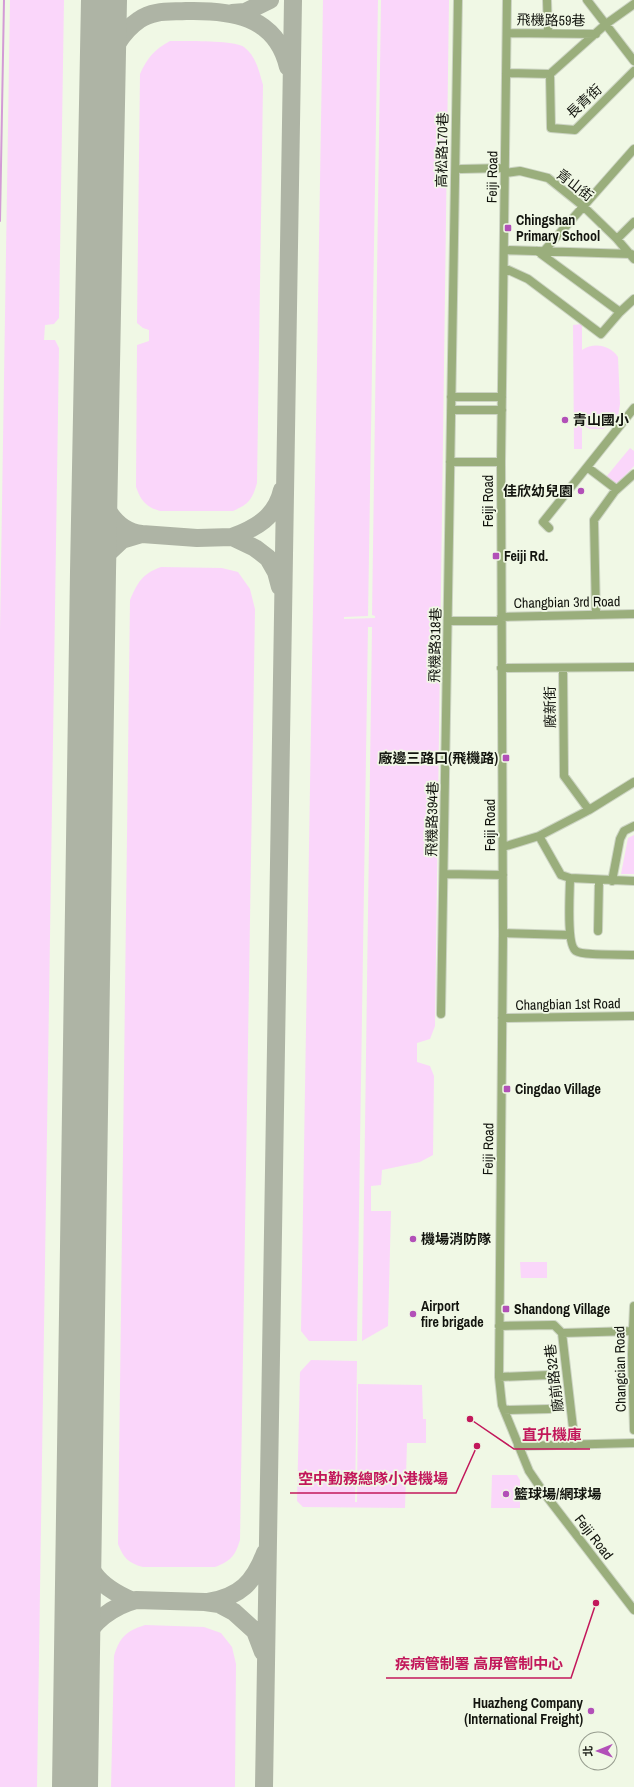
<svg xmlns="http://www.w3.org/2000/svg" width="634" height="1787" font-family="'Archivo Narrow','Noto Sans TC',sans-serif">
<style>
.green{fill:#fad6fa}
.lines{fill:none;stroke-linecap:round;stroke-linejoin:round}
.stream{stroke:#d39bd6;stroke-width:2}
.taxiway{stroke:#aeb4a5;stroke-width:18}
.runway{stroke:#aeb4a5;stroke-width:46}
.minor-casing{stroke:#ccd4c3;stroke-width:10}
.minor{stroke:#9aae7c;stroke-width:8}
.poi-dot{fill:#b250b8;stroke:#f0f8e5;stroke-width:1.5}
.labels{text-anchor:middle;dominant-baseline:central;stroke-width:3.5;stroke-linejoin:round;paint-order:stroke}
.street-label{font-size:14px;fill:#12140e;stroke:#f0f8e5}
.poi-label{font-size:14px;font-weight:bold;fill:#12140e;stroke:#f0f8e5;text-anchor:start}
.leader{fill:none;stroke:#c2185b;stroke-width:1.5}
.callout-dot{fill:#c2185b;stroke:#f0f8e5;stroke-width:1.5}
.callout-label{font-size:15px;text-anchor:middle;font-weight:bold;fill:#c2185b;stroke:#f0f8e5;stroke-width:3.5;stroke-linejoin:round;paint-order:stroke}
</style>
<rect width="100%" height="100%" fill="#f0f8e5"/>
<!-- green -->
<path class="green" d="M10 0H64L59 318 54 324 45 325 44 340H55L59 348 37 1787H0V631Z
M323 0H378L368 616 344 617V619L375 618V616L372 615 381 0H449L435 1026 430 1039 417 1043V1062L430 1066 434 1076 433 1155 420 1162 382 1170 381 1185 371 1186V1211H391L388 1326 362 1341 372 627H368L357 1341H309L301 1331Z
M170 41C184 41 235 40 244 47 256 56 259 71 263 85L257 483C252 500 249 504 233 511H160C146 507 141 501 136 487L137 345 149 341V330L143 328 137 323 140 74C148 57 154 50 170 41Z
M582 324V350C594 342 610 345 618 357L620 404 618 416 613 424 603 429H590L582 425V449H574L573 325Z
M630 448 634 451V466L616 485 606 477Z
M161 567 222 568 238 572 250 589 255 609 240 1540C235 1556 231 1561 215 1567H143C128 1563 123 1557 118 1544L130 600C138 582 142 574 161 567Z
M634 835V874H621L628 838Z
M520 1262H547V1278H521Z
M311 1360 357 1361 355 1502H357L358 1384 422 1385 423 1419H426V1443H407L405 1508 303 1507 297 1501 300 1372Z
M492 1475H517L520 1480V1508H491Z
M145 1625 204 1627 221 1633 232 1647 236 1664 235 1787H111L114 1656C120 1637 126 1631 145 1625Z"/>
<g class="lines">
<!-- stream -->
<path class="stream" d="M0 221 4 0"/>
<!-- taxiway -->
<path class="taxiway" d="M232 13 245 12 270 0
M103 72C111 53 121 32 139 20 153 10 169 12 186 11 230 10 276 15 288 67
M95 482C102 504 116 532 142 534
M232 537C256 528 276 517 282 490
M93 572 106 555 122 540 142 534 197 538 232 537 255 548 268 558 276 572 280 587
M79 1529C86 1569 95 1585 133 1601
M208 1602C240 1597 254 1582 265 1553
M76 1665C78 1659 79 1651 82 1644 91 1622 113 1606 136 1600L205 1602 219 1604 234 1612 255 1631 263 1652
M264 1787 293 0"/>
<!-- runway -->
<path class="runway" d="M75 1787 93 572 104 0"/>
<defs>
<path id="minor" d="M507 0 501 462 503 933 499 1377 502 1405 529 1471 544 1493 634 1610
M547 0 548 33
M587 0 634 61
M634 4 606 24 550 74 551 128 575 130 634 71
M507 33 596 34
M506 73 550 74
M461 169 505 168
M505 173 520 171 548 178 583 206 617 239 634 259
M617 239 634 222
M504 250 631 254
M537 251 620 312 634 299
M544 251 634 149
M504 268 528 279 601 334 620 312
M451 397H502
M451 410H502
M450 462H501
M587 467 634 408
M549 528 543 522 587 467 616 489
M596 615 594 520 615 491 634 474
M501 617 634 614
M448 621H501
M501 668 634 667
M563 668 564 776 589 810
M539 836 561 875 570 878C570 891 566 945 576 951 583 956 623 954 634 955
M503 847 539 836 589 810 634 782
M445 874 503 875
M570 878 634 881
M612 881 620 839 624 831 634 826
M598 931 599 880
M503 933 570 935
M441 1014 458 0
M502 1018 634 1016
M634 1306 632 1354 634 1430
M499 1326 554 1325 562 1333 633 1331
M562 1333 575 1445
M499 1377 549 1375
M504 1410 549 1409
M518 1446 634 1443"/>
</defs>
<!-- minor casing -->
<use href="#minor" class="minor-casing"/>
<!-- minor -->
<use href="#minor" class="minor"/>
</g>
<!-- markers -->
<g class="poi-dot">
<rect x="504" y="224" width="8" height="8" rx="2"/>
<circle cx="565" cy="420" r="4"/>
<circle cx="581" cy="491" r="4"/>
<rect x="492" y="552" width="8" height="8" rx="2"/>
<rect x="502" y="754" width="8" height="8" rx="2"/>
<rect x="503" y="1085" width="8" height="8" rx="2"/>
<circle cx="413" cy="1239" r="4"/>
<rect x="502" y="1305" width="8" height="8" rx="2"/>
<circle cx="413" cy="1314" r="4"/>
<circle cx="506" cy="1494" r="4"/>
<circle cx="591" cy="1711" r="4"/>
</g>
<g class="labels">
<!-- street labels -->
<g class="street-label">
<text transform="translate(551 20) rotate(1)">飛機路59巷</text>
<text transform="translate(584 101) rotate(-43)">長青街</text>
<text transform="translate(442 150) rotate(-89)">高松路170巷</text>
<text transform="translate(492 177) rotate(-89)">Feiji Road</text>
<text transform="translate(575 185) rotate(38)">青山街</text>
<text transform="translate(488 501) rotate(-90)">Feiji Road</text>
<text transform="translate(567 602) rotate(-1)">Changbian 3rd Road</text>
<text transform="translate(435 645) rotate(-89)">飛機路318巷</text>
<text transform="translate(550 707) rotate(-91)">廠新街</text>
<text transform="translate(432 819) rotate(-89)">飛機路394巷</text>
<text transform="translate(490 825) rotate(-90)">Feiji Road</text>
<text transform="translate(568 1004) rotate(-1)">Changbian 1st Road</text>
<text transform="translate(488 1149) rotate(-89)">Feiji Road</text>
<text transform="translate(620 1369) rotate(-91)">Changcian Road</text>
<text transform="translate(554 1378) rotate(-97)">廠前路32巷</text>
<text transform="translate(594 1537) rotate(52)">Feiji Road</text>
</g>
<!-- poi labels -->
<g class="poi-label">
<text x="516" y="220">Chingshan<tspan x="516" dy="16">Primary School</tspan></text>
<text x="573" y="420">青山國小</text>
<text x="573" y="491" text-anchor="end">佳欣幼兒園</text>
<text x="504" y="556">Feiji Rd.</text>
<text x="498" y="758" text-anchor="end">廠邊三路口(飛機路)</text>
<text x="515" y="1089">Cingdao Village</text>
<text x="421" y="1239">機場消防隊</text>
<text x="421" y="1306">Airport<tspan x="421" dy="16">fire brigade</tspan></text>
<text x="514" y="1309">Shandong Village</text>
<text x="514" y="1494">籃球場/網球場</text>
<text x="583" y="1703" text-anchor="end">Huazheng Company<tspan x="583" dy="16">(International Freight)</tspan></text>
</g>
</g>
<!-- callouts -->
<path class="leader" d="M470 1419L514 1449H590M477 1446L456 1493H290M596 1603L571 1678H386"/>
<g class="callout-dot">
<circle cx="470" cy="1419" r="4"/>
<circle cx="477" cy="1446" r="4"/>
<circle cx="596" cy="1603" r="4"/>
</g>
<g class="callout-label">
<text x="552" y="1440">直升機庫</text>
<text x="373" y="1484">空中勤務總隊小港機場</text>
<text x="479" y="1669">疾病管制署 高屏管制中心</text>
</g>
<!-- north arrow -->
<g transform="translate(598 1751) rotate(269)"><circle r="19" fill="#f0f8e5" stroke="#979d8f"/>
<path d="M0-3L7 15L0 10L-7 15Z" fill="#b250b8"/>
<text y="-6" font-size="11" font-weight="bold" text-anchor="middle" fill="#12140e">北</text>
</g>
</svg>
